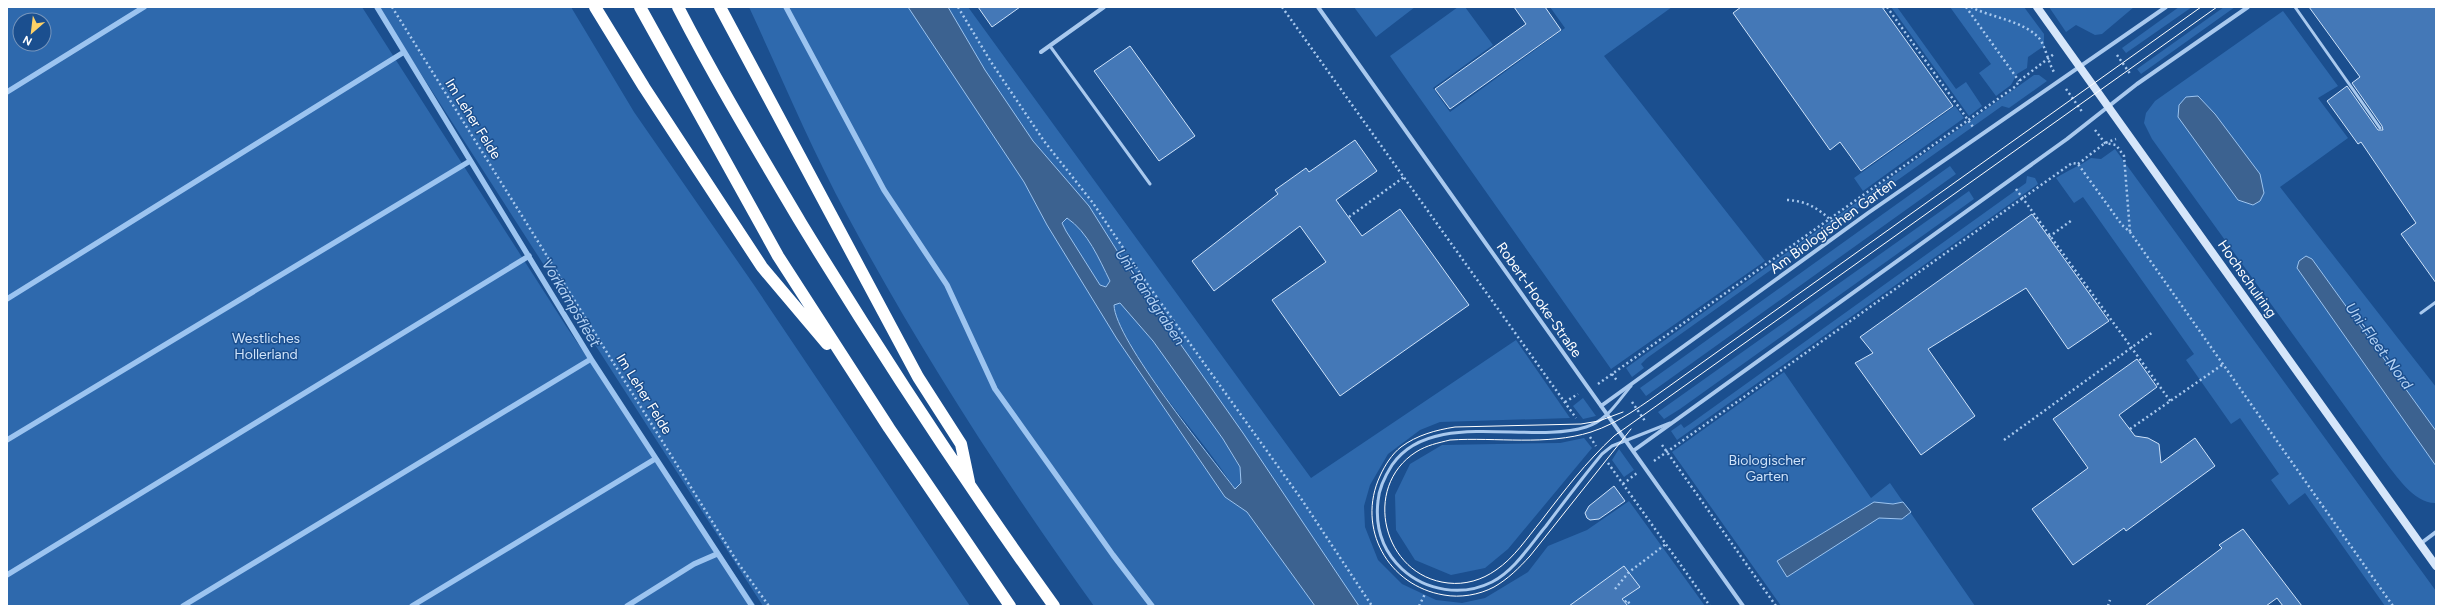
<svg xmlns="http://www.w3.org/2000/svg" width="2443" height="613" font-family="Figtree,sans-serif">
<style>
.green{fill:#2e69ad;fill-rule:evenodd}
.water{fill:#3c6290;stroke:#9cc4f0;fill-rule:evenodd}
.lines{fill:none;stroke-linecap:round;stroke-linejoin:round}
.stream{stroke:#9cc4f0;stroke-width:5.5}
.building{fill:#4478b7;stroke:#cfe3fa}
.path{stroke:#a9c9ee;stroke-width:2.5;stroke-dasharray:2 3;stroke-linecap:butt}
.lane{stroke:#a9c9ee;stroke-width:3}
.street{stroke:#a9c9ee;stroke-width:4}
.secondary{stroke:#d6e6fa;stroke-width:8}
.highway{stroke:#fff;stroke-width:12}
.tram{stroke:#fff;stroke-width:1}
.labels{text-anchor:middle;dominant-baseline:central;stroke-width:3;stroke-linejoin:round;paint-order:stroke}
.street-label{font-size:14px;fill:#fff;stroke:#1b4f8f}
.park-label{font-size:14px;fill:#cfe3fa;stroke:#1b4f8f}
.water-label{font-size:15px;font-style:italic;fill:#b5d3f5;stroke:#1b4f8f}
</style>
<rect width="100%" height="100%" fill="#1b4f8f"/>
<!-- green -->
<path class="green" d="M7 7H362L566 326 756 606H7ZM20 20H44V44H20Z
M378 7H571L634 112 754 285 970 606H763Z
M749 7H908L1024 182 1047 225 1117 339 1202 464 1225 497 1247 512 1315 606H1094C1004 481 920 351 847 215 811 148 781 76 749 7Z
M948 7H968L1311 478 1516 340 1570 418 1440 422 1420 430 1388 454 1370 485 1364 506 1365 527 1378 560 1402 584 1436 600 1462 603 1485 598 1528 572 1548 546 1587 530 1629 501 1705 606H1359L1243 433 1136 281 1089 206 1033 141 985 70Z
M1354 7H1415L1376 37Z
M1458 7H1465L1493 45 1433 88 1450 112 1565 28 1550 7H1672L1604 56 1765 261 1611 369 1390 56Z
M1891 7H1897L1956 89 1966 82 1982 106 1969 116Z
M1950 7H2024L2044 34V46L2028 57 2027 68 2017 74 2011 85 1996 96 1979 73 1991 64Z
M2049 7H2134L2102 34 2095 35 2076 25 2066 32Z
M2179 7H2192L2126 53 2122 48Z
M2224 7H2235L2141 74 2137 69Z
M2283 11 2338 86 2318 98 2348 138 2280 187 2436 387V431L2312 259 2297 268 2436 466V503C2414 504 2396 475 2383 459L2152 139 2144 123 2146 113 2155 101Z
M2034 75H2039L2047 81 2009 108 2002 106 1647 358 1641 364 1644 368 1632 377 1626 368Z
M1955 106 1964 118 1863 191 1854 178Z
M2115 149 2436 591V606H2385L2305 493 2289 505 2271 480 2279 474 2240 418 2231 424 2186 360 2194 354 2083 197 2074 203 2056 178C2068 170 2080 166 2091 158L2101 159Z
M1950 166 1956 174 1646 396 1640 388Z
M2027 176 2035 178 2038 184 1677 440 1671 431 1681 424 1684 428 1690 424 2026 183Z
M1969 191 1974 199 1680 409 1664 419 1658 412Z
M1067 218C1088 232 1099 259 1110 282L1106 287 1100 285 1066 231 1062 223Z
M1120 302 1153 341 1223 439 1240 468 1241 483 1235 489C1201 436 1155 392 1126 336 1121 326 1114 316 1114 305Z
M1784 372 1871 498 1890 483 1975 606H1781L1672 452Z
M1583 398 1596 416 1583 419 1573 406Z
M1584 438 1592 448 1508 549 1485 568 1451 575 1415 560 1396 530 1395 495 1410 464 1442 445 1560 443Z
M1619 449 1634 470 1624 477 1612 460Z"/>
<!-- water -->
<path class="water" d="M908 7H948L985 70 1033 141 1089 206 1136 281 1243 433 1359 606H1315L1247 512 1225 497 1117 339 1047 225 1024 182ZM1067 218C1088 232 1099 259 1110 281L1106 287 1100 285 1066 231 1062 223ZM1120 303 1153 341 1223 439 1240 467 1241 483 1235 489C1210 456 1115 340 1114 305Z
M2198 96 2215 114 2260 174 2264 193 2260 201 2253 205 2238 200 2178 117 2179 105 2186 97Z
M2306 256 2312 259 2436 431V466L2297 268 2299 261Z
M1874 502 1893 504 1903 502 1911 512 1902 519 1879 518 1787 577 1777 561Z"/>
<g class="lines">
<!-- stream -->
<path class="stream" d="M377 7 591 359 752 606
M786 7 884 190 947 285 995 389 1113 555 1152 606
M7 92 144 7
M7 299 404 52
M7 440 470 161
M7 575 529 256
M183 606 591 359
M412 606 655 459
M627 606 694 564 717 554"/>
</g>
<!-- building -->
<path class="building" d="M978 7H1020L992 27Z
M1514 7H1545L1561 30 1450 109 1435 89 1526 24Z
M1741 7H1882L1953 106 1861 171 1840 142 1830 150 1733 13Z
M2309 7H2436V283L2401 234 2416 223 2361 142 2358 144 2327 101 2347 86 2378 130H2383L2382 126 2352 83 2360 77Z
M1130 46 1195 136 1159 161 1094 71Z
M1355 140 1377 171 1336 200 1362 236 1400 209 1469 305 1340 396 1272 300 1326 262 1300 226 1214 291 1192 261 1278 194 1275 190 1306 168 1309 172Z
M2032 214 2109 321 2068 349 2026 288 1928 349 1975 416 1921 455 1855 363 1873 353 1860 337Z
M2137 359 2157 387 2119 415 2135 436 2148 438 2159 444 2161 463 2195 438 2215 466 2126 531 2124 528 2073 565 2032 509 2088 468 2053 419Z
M1614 486 1625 501 1599 519 1590 520 1587 518 1585 513 1589 506Z
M2243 529 2302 606H2283L2277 598 2266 606H2145L2222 548 2219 545Z
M1624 566 1640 587 1622 599 1628 606H1569Z"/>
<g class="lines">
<!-- path -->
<path class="path" d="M392 7 738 563 769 606
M958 7 991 62 1044 141 1093 203 1148 285 1302 500 1372 606
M1282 7 1576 418
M1887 7 1973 127
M1966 7 2019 81
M1971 7C1992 18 2022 20 2039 38 2045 45 2048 62 2054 72
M1883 8 1884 7
M2117 55 2131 75
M2066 89 2083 113
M2095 130 2105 143 2116 145 2124 156 2130 232
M2078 164 2105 143 2116 139
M2016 189 2171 402
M1787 200C1809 201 1820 210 1835 224
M1349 217 1404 177
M2049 237 2072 220
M1612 374 1618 382
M1598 384 2016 86 2019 81 2054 54
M1565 402 1578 394
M1632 402 1645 421
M2130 429 2222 365
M1590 437 1596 446
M2004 440 2153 332
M1662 445 1776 606
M1654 461 2072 163 2078 164 2122 225 2130 232 2393 606
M1608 463 1710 606
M1623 484 1637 473
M1615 589 1629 572 1666 544
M1625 602 1627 600 1631 606
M1419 606 1425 594
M2108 606 2110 600"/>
<!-- lane -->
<path class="lane" d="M2295 7 2380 128
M1050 46 1150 184
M2421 313 2436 302
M1631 386C1618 401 1607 421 1586 427 1529 445 1431 408 1392 465 1385 476 1379 488 1378 501 1375 527 1383 551 1402 569 1426 591 1462 597 1492 582 1515 570 1530 545 1546 526 1564 502 1583 477 1602 454L1612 446 1670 423"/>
<!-- street -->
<path class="street" d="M1318 7 1743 606
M1041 52 1104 7
M1601 406 1868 213 2166 7
M1633 451 2067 139 2137 84 2248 7
M2420 544 2436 532"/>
<!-- secondary -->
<path class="secondary" d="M2037 7 2436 566"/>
<!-- highway -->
<path class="highway" d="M595 7 644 87 762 267 827 344
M640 7 778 256 889 428 1010 606
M678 7C716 81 759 152 801 223 881 354 965 482 1054 606
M720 7 918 377 961 444 969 482"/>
<!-- tram -->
<path class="tram" d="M2201 7 1668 387C1644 404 1619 423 1591 432 1547 446 1496 437 1450 440 1438 443 1427 445 1416 452 1361 487 1383 576 1448 583 1465 585 1482 580 1496 570 1514 558 1527 538 1541 521 1564 491 1586 462 1614 436L2217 7
M1623 412 1599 421 1581 424 1455 427C1436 430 1417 435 1401 447 1392 454 1385 465 1380 476 1356 528 1388 586 1444 595 1460 598 1479 595 1494 587 1508 579 1519 568 1530 556L1631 429"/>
</g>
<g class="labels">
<!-- street labels -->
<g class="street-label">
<text transform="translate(473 119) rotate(58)">Im Leher Felde</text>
<text transform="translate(1833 226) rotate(-36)">Am Biologischen Garten</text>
<text transform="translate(2247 279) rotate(55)">Hochschulring</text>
<text transform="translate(1539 300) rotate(55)">Robert-Hooke-Straße</text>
<text transform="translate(644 394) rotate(58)">Im Leher Felde</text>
</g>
<!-- park labels -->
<g class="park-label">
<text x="266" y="338">Westliches<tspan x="266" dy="16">Hollerland</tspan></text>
<text x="1767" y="460">Biologischer<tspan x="1767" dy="16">Garten</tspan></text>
</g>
<!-- water labels -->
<g class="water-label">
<text transform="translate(1150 297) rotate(56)">Uni-Randgraben</text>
<text transform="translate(571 303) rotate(59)">Vorkampsfleet</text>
<text transform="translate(2379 346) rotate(54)">Uni-Fleet-Nord</text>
</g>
</g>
<!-- border -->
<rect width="2443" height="613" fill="none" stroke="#ffffff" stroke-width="16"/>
<!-- north arrow -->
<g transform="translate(32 32) rotate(208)"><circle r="19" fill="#1b4f8f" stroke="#7695bc"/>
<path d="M0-3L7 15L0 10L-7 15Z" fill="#ffd166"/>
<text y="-6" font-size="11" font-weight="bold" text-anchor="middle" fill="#ffffff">N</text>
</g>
</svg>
